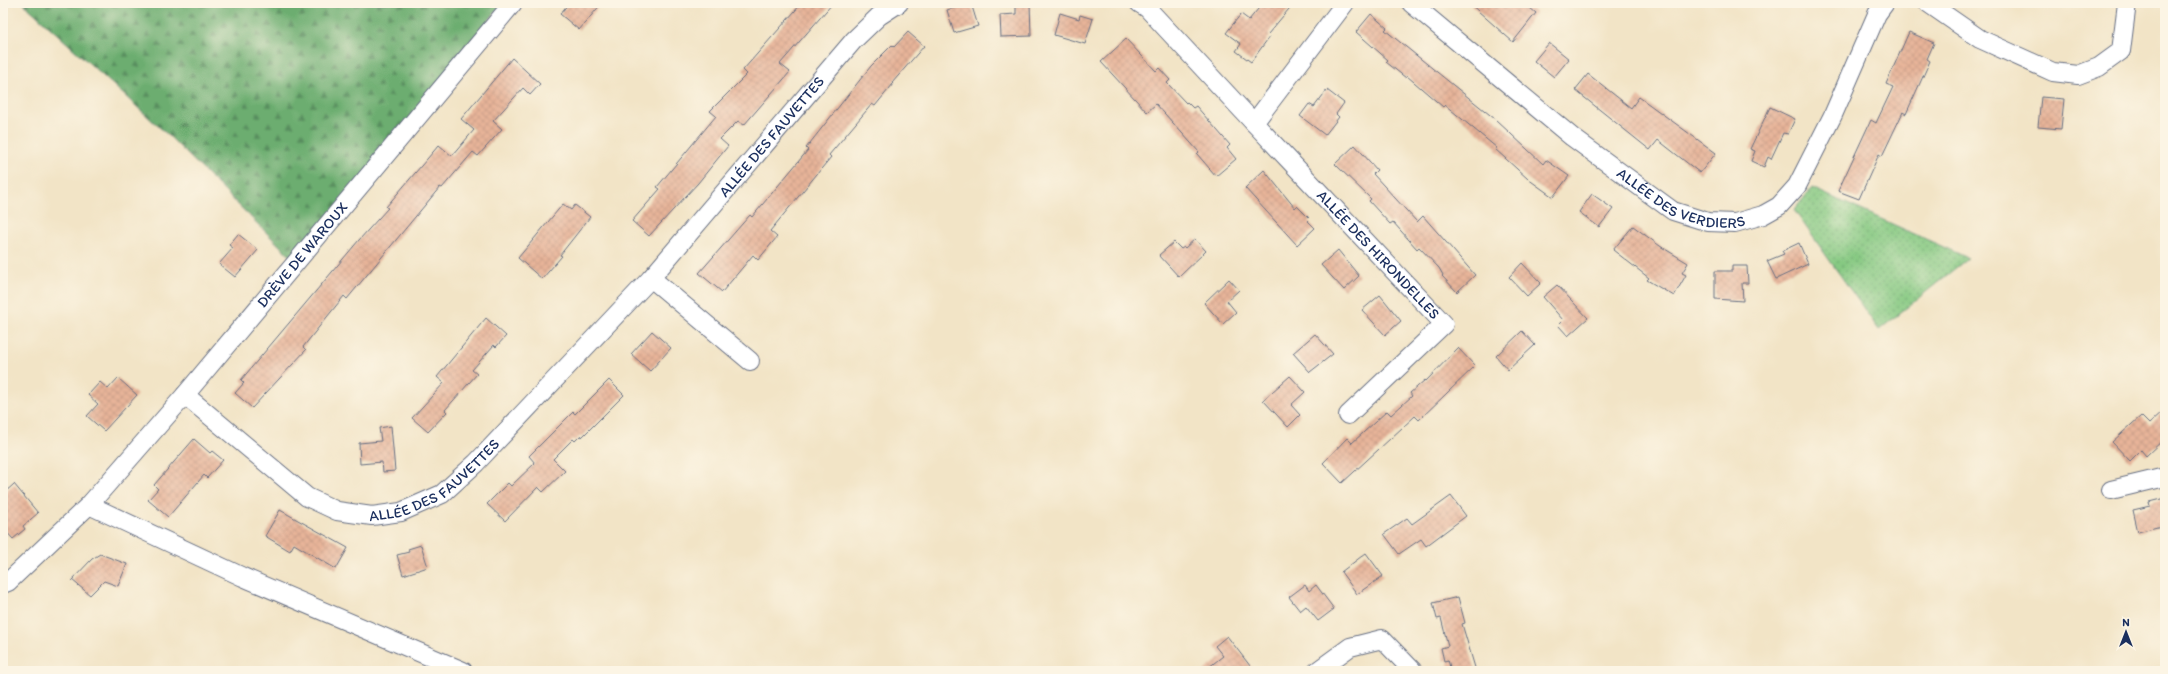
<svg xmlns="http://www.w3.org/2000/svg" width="2168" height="674" font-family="Itim,sans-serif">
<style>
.grass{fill:url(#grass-dots);stroke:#507c70}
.forest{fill:url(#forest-firs);stroke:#446e67}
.building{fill:url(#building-cross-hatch)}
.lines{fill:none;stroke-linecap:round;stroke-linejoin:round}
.street-casing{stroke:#666e82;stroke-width:20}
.street{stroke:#fff;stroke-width:18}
.labels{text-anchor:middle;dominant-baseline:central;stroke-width:3.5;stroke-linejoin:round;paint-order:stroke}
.street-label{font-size:15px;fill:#1b2f5e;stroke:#fcf5e5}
</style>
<defs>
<pattern id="grass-dots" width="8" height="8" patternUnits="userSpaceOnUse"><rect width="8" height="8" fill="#86c982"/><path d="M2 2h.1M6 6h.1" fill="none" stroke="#6da46e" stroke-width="1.8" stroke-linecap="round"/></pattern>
<pattern id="forest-firs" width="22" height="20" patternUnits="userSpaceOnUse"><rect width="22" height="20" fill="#6cad70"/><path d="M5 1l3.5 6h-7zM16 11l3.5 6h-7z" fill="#588d5f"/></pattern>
<pattern id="building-cross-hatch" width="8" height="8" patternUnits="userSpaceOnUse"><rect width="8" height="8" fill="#e7b499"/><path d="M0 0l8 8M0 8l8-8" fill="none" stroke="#c69b86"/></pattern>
</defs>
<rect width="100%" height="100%" fill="#fcf5e5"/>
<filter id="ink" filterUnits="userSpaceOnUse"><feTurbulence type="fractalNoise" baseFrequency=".025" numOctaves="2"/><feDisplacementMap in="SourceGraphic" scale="8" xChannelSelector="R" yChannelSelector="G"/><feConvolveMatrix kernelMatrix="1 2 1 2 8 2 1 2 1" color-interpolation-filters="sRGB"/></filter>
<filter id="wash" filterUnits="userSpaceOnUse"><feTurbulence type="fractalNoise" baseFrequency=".012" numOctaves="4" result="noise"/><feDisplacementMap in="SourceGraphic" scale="16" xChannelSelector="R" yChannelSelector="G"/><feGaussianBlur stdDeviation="0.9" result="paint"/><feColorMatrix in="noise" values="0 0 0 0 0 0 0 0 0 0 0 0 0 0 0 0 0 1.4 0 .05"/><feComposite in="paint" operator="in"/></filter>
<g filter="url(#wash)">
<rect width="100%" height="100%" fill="#f2e4c6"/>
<!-- grass -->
<path class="grass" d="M1812 188 1968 258 1879 330 1794 210Z"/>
<!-- forest -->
<path class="forest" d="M23 3H503L295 261 168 135Z"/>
<g id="blocks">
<!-- building -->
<path class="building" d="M569 3H602L579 30 560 14Z
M802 3H833L780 64 790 72 744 125 738 121 720 139 728 146 698 183 649 236 632 221 660 189 657 187 716 116 710 111 747 74 743 70Z
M971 3 978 26 954 33 947 10Z
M1016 3H1030L1031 36 1001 37 1000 15 1016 14Z
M1263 3H1294L1268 34 1270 36 1251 62 1236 51 1241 44 1226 33 1241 14 1249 20Z
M1469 3H1524L1536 13 1513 42Z
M1060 13 1079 19 1080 15 1093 19 1085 44 1054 35Z
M1371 14 1387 28 1385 30 1495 119 1543 164 1546 160 1569 176 1553 197 1528 179 1495 149 1497 148 1445 105 1443 107 1407 76 1406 78 1386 62 1388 60 1356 32Z
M908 32 924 46 892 83 893 84 875 106 872 104 829 155 831 157 770 231 777 237 758 260 753 255 722 292 699 273 750 215 752 217 808 150 806 148 871 66 892 45 894 47Z
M1909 32 1934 43 1927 59 1930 61 1906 114 1903 112 1882 156 1879 154 1859 199 1838 191 1871 120 1876 123 1893 87 1886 84Z
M1126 39 1156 71 1159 68 1170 80 1167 83 1186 103 1187 102 1193 108 1196 106 1230 145 1227 148 1236 159 1216 176 1197 154 1199 152 1156 104 1147 112 1101 62Z
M1549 43 1569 59 1554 77 1534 61Z
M512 58 540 84 530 95 523 88 493 121 502 129 478 156 473 152 442 188 440 187 347 299 344 296 327 317 303 347 306 350 252 408 235 393 244 383 241 380 359 240 388 208 386 207 439 145 452 156 474 130 461 119Z
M1588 74 1631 108 1639 97 1716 153 1700 173 1658 140 1650 150 1575 90Z
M1327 90 1344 103 1336 114 1339 117 1325 135 1300 116 1309 104 1314 107Z
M2041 97 2064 99 2061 129 2038 127Z
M1770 107 1795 119 1788 134 1783 133 1771 159 1768 157 1764 167 1751 161 1755 151 1750 149Z
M1355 145 1377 170 1373 174 1417 222 1423 216 1475 275 1457 292 1442 276 1443 275 1439 268 1419 247 1417 249 1393 222 1390 224 1369 201 1371 199 1335 164Z
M1264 170 1295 208 1297 206 1310 219 1308 221 1315 228 1297 245 1245 188Z
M1592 194 1613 209 1599 227 1579 212Z
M563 204 571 210 575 205 590 217 560 255 562 256 542 279 518 258Z
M1633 226 1660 246 1688 263 1682 273 1686 275 1674 296 1647 280 1649 278 1613 250Z
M238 234 258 250 235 277 219 264 233 248 229 245Z
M1195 239 1206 251 1179 277 1159 255 1174 242 1181 249 1184 247 1185 248Z
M1799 243 1808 264 1776 279 1767 261 1784 254 1782 251Z
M1338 250 1359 276 1344 290 1321 265Z
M1522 263 1541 283 1527 296 1509 277Z
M1732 266H1747L1748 283H1742L1743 301 1715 299V271H1732Z
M1229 279 1239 290 1227 301 1236 312 1223 324 1204 303Z
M1557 285 1588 318 1568 336 1558 325 1563 320 1543 297Z
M1380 295 1401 321 1385 335 1362 310Z
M486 318 506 336 496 347 494 345 472 370 477 374 445 410 447 412 428 432 412 418 444 383 437 377Z
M652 331 671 348 650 371 631 354Z
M1522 331 1535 345 1508 370 1496 356Z
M1315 334 1333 354 1310 372 1293 353Z
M1458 348 1475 366 1419 420 1415 416 1342 483 1323 463 1347 438 1352 443 1387 411 1391 415 1412 396 1410 393 1425 380 1426 381Z
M1290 376 1305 392 1291 405 1300 415 1288 427 1263 400Z
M118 378 137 395 104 431 87 416 98 404 88 395 100 382 108 389Z
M609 380 624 395 582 437 581 435 575 441 573 439 553 459 565 471 543 492 538 487 505 521 487 504 508 483 511 486 535 463 529 456 573 412 575 414Z
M2165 409V438L2146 456 2141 450 2130 461 2112 442 2141 416 2149 424Z
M391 426 395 471 383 472 382 462 360 464 359 443 381 441 379 428Z
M194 439 210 453 212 451 223 460 207 478 204 475 168 517 148 500 158 489 154 485Z
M14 484 38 513 23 526 25 529 13 539 3 528V494Z
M1451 496 1466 516 1426 546 1421 539 1399 554 1384 534 1407 518 1412 524Z
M2165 498V525L2138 532 2133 510 2150 506 2149 502Z
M280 510 348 548 336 569 294 544 290 551 265 536Z
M421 545 428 567 403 575 397 555 409 552 408 549Z
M1366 553 1383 576 1357 594 1341 572Z
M100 554 127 564 118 586 104 581 90 595 72 580 92 559Z
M1305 585 1309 591 1316 585 1334 609 1318 621 1306 606 1300 611 1289 597Z
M1458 597 1465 623 1462 624 1476 671H1451L1448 660 1444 661 1441 648 1448 646 1441 618 1437 619 1433 603Z
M1227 636 1254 671H1204L1223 656 1215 646Z"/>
</g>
</g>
<g filter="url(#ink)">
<use href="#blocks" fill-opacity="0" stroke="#666e82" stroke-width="1"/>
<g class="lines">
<defs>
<g id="street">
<path d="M1139 3 1147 8 1254 123 1345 3"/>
<path id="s1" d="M1411 3 1572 137 1673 211 1708 222 1735 223 1763 215 1779 206 1797 186 1833 115 1877 14 1885 3"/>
<path d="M1928 3 1980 39 2053 72 2078 75 2099 67 2121 51 2127 3"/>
<path id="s2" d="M1254 123 1444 324 1348 415"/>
<path d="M651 278 750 361"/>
<path id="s3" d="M185 395 307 497 337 511 372 516 401 512 442 494 476 463 651 278 854 40 879 16 899 3"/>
<path d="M2111 490 2165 477"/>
<path d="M89 505 243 577 463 671"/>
<path id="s4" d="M3 584 8 582 89 505 185 395 513 3"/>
<path d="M1317 671 1350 647 1382 639 1413 671"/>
</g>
</defs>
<!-- street casing -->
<use href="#street" class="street-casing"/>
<!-- street -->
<use href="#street" class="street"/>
</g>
</g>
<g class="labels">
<!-- street labels -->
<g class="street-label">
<text stroke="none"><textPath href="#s3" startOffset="788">ALLÉE DES FAUVETTES</textPath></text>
<text stroke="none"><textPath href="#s1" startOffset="338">ALLÉE DES VERDIERS</textPath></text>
<text stroke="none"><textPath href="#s2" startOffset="181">ALLÉE DES HIRONDELLES</textPath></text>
<text stroke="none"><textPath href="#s4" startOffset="446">DRÈVE DE WAROUX</textPath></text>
<text stroke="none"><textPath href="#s3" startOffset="301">ALLÉE DES FAUVETTES</textPath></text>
</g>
</g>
<!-- margin -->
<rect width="2168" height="674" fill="none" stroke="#fcf5e5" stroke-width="16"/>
<!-- north arrow -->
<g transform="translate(2126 632)" stroke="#fcf5e5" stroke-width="3" paint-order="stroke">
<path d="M0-3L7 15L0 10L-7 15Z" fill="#1b2f5e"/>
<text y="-6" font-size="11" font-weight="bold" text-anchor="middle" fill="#1b2f5e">N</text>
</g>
</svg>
